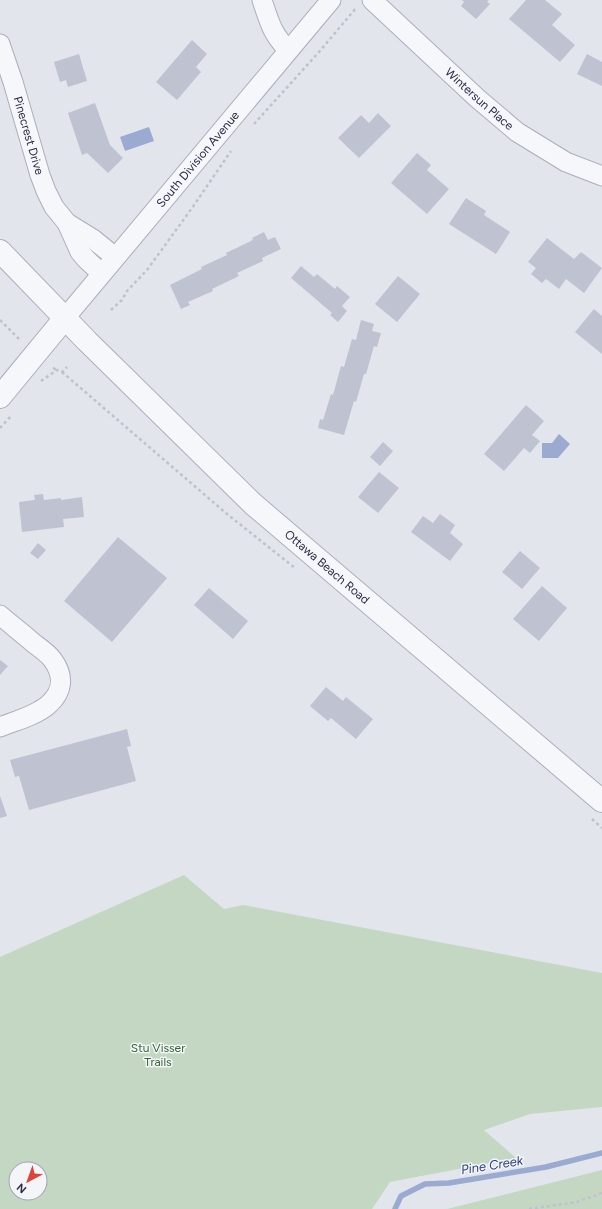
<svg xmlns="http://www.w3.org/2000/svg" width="602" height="1209" font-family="Figtree,sans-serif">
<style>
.green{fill:#c4d7c3;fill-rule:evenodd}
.water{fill:#9aaad0}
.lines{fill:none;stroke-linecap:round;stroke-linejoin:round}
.stream{stroke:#9aaad0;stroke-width:5.5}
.building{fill:#bfc2d0}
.minor-casing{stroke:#abaebb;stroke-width:21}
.tertiary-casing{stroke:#abaebb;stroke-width:24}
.path{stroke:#c0c2cb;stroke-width:2.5;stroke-dasharray:3 3;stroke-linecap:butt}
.minor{stroke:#f6f7fa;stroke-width:19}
.tertiary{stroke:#f6f7fa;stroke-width:22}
.labels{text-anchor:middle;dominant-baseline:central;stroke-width:3;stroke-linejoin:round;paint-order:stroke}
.street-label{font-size:12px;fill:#282d47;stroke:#f3f5f9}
.park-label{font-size:12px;fill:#346534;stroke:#f3f5f9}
.water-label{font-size:13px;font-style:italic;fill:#2d4280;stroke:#f3f5f9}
</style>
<rect width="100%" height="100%" fill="#e3e5ed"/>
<!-- green -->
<path class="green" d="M184 875 224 909 243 905 602 973V1107L530 1114 484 1130 516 1158 390 1182 372 1209H0V957ZM16 1169H40V1193H16Z
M602 1170V1209H447Z"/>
<!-- water -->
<path class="water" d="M149 127 154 141 125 151 120 137Z
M559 434 570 444 558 458H542V443H552Z"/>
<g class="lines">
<!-- stream -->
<path class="stream" d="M395 1209 401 1196 425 1184 449 1183 546 1167 602 1153"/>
</g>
<!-- building -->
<path class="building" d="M462 0H489L487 2 490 4 476 19 461 6 464 2Z
M526 0H545L562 14 552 25 575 45 560 62 509 19Z
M192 40 207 54 196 67 201 72 177 100 156 82Z
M79 54 87 81 68 87 66 80 60 82 54 62Z
M587 54 602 62V86L577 74Z
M95 103 110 145 123 158 108 173 87 153 82 155 68 113Z
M378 113 391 126 359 158 338 138 361 115 369 123Z
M417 153 431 165 427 170 449 189 427 214 391 183Z
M466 198 486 211 484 215 510 232 496 254 449 224Z
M264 232 268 240 275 237 281 249 262 258 263 261 237 273 239 276 212 289 213 291 188 302 190 305 181 309 170 285 202 269 201 267 227 255 226 253 253 240 252 238Z
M547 238 574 259 581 252 602 268 584 293 566 279 559 289 546 279 542 283 531 274 536 268 528 262Z
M301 266 314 277 317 274 335 289 337 286 350 297 342 306 347 311 338 322 330 315 332 313 291 278Z
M398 276 420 294 397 322 375 304Z
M594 309 602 316V354L575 332Z
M361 320 374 324 372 331 381 333 377 347 374 346 366 374H364L356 402 354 401 344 435 318 428 320 419 323 420 331 394 333 395 341 366 344 367 352 339 356 340Z
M526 405 544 421 532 435 540 441 530 453 524 448 504 471 484 454Z
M383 442 393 451 380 466 370 457Z
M379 472 399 488 378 513 358 497Z
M43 494 44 500 61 498V500L82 497 84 517 63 519 64 527 22 532 19 502 35 500 34 495Z
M440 514 455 525 450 533 463 544 450 561 411 532 423 516 433 523Z
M118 537 167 578 112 642 64 601Z
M38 543 46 550 38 559 30 553Z
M520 551 540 568 522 589 502 572Z
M542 586 567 608 539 641 513 619Z
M209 588 248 621 233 639 194 605Z
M0 660 8 666 0 675Z
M326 687 343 701 346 697 373 719 356 739 331 718 328 721 310 706Z
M127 729 131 746 127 747 136 781 29 810 19 776 15 777 10 760Z
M0 796 7 816 0 818Z"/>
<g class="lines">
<defs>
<g id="minor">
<path d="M262 0C269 21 272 34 288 50"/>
<path id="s1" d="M372 0 477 98 517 132 566 162 602 176"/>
<path id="s2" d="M0 44 13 82 40 175 46 191 54 207 67 223 80 252 86 259 101 273"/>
<path d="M67 223 93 239 115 257"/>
<path id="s3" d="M65 318 331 0"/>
<path d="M0 615C10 624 21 632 31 641 38 647 47 652 52 659 65 676 63 692 48 705 35 716 15 721 0 727"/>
</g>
<g id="tertiary">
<path id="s4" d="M0 251 87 341 253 504 602 801"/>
<path d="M0 397 65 318"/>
</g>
</defs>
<!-- minor casing -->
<use href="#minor" class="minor-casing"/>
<!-- tertiary casing -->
<use href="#tertiary" class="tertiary-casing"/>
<!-- path -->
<path class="path" d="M254 124 319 52 356 8
M111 310 122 300 127 291 147 270 192 208 231 151
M0 320 19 339
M53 368 57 370
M62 372 227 514 295 568
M41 381 57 370 62 372 67 367
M0 428 12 415
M592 819 602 828
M529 1209 577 1202 602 1193"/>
<!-- minor -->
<use href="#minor" class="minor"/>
<!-- tertiary -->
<use href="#tertiary" class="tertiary"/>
</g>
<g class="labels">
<!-- street labels -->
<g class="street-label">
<text stroke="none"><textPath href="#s1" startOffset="146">Wintersun Place</textPath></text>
<text stroke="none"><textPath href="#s2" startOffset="96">Pinecrest Drive</textPath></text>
<text stroke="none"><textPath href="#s3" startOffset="207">South Division Avenue</textPath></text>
<text stroke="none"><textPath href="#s4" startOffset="455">Ottawa Beach Road</textPath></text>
</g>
<!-- park labels -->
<g class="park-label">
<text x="158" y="1048">Stu Visser<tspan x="158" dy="14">Trails</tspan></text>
</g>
<!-- water labels -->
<g class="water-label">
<text transform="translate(492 1165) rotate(-9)">Pine Creek</text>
</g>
</g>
<!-- north arrow -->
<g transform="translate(28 1181) rotate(221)"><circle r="19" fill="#f3f5f9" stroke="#a2a5b2"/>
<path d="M0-3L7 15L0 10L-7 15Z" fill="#de443b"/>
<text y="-6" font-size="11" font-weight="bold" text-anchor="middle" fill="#282d47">N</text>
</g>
</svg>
